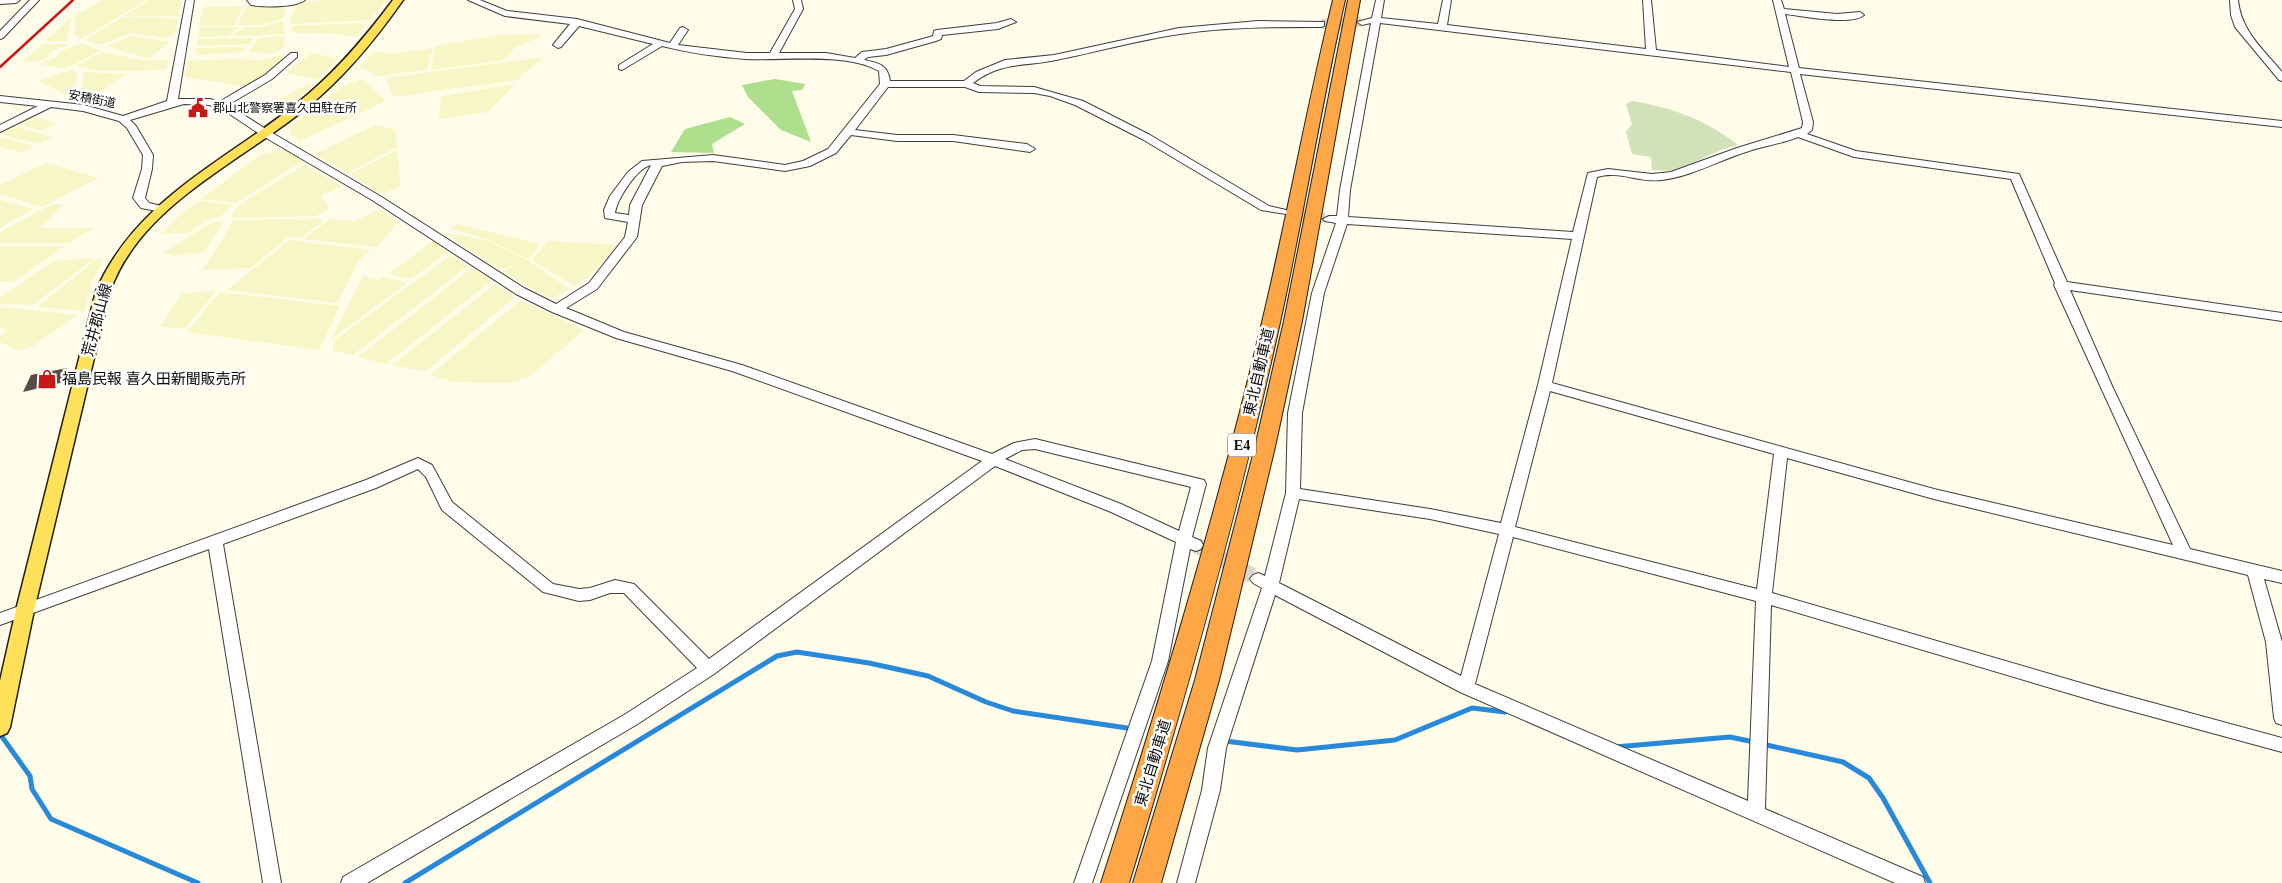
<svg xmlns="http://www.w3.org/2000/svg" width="2282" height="883" font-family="'Times New Roman','Noto Sans JP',serif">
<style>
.farmland{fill:#f8f6c6}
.forest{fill:#addf8d}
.cemetery{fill:#d2e2b8}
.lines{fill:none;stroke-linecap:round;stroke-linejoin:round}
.stream{stroke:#2888da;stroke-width:5}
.building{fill:#544d46}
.minor-tunnel-far1{stroke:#dad8c8;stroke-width:10;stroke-dasharray:10 5;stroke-linecap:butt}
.minor-tunnel{stroke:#dad8c8;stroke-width:16;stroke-dasharray:16 8;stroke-linecap:butt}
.minor-casing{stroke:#3e3e3e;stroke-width:2}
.major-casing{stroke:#1c1c1c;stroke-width:3}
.highway-casing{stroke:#1c1c1c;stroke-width:2}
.minor{fill:#fff;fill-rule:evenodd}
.major{fill:#ffe159;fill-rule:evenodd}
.highway{fill:#ffa647;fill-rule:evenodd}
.rail{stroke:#c71917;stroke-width:2.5}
.labels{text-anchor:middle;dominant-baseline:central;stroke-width:5;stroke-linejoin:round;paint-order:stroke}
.far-street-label{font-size:12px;fill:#0b0b0b;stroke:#fff}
.far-poi-label{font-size:12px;fill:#0b0b0b;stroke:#fff;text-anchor:start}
.shield{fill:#fff;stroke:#545454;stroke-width:1}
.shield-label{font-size:14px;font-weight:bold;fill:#0b0b0b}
.street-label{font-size:15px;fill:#0b0b0b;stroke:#fff}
.poi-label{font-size:15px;fill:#0b0b0b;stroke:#fff;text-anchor:start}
</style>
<rect width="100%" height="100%" fill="#fffce9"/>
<!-- farmland -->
<path class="farmland" d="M103 0H146L81 39 73 35 76 26 75 15Z
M149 0H182L177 16 122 17Z
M321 0H382L387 1 369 20 291 24 290 18 298 3Z
M254 5 275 6 286 8 283 19 259 25H237L247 6Z
M243 6 234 26H199L203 7Z
M71 18 67 41H45Z
M121 18H178L175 33 166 38 131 33 100 45 85 40Z
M283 21 285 34 232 36 245 27H262Z
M361 23 366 25 356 37 327 33H293L291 26Z
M200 27H240L228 36 198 37Z
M541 34 538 38 516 47 503 60 431 70 435 46 501 35Z
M133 36 169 42 149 59 106 46Z
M285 36 284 48 273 53 248 52 259 38Z
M253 38 249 44 197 46V39Z
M82 43 101 51 71 66 61 68 40 64 57 57 61 51Z
M43 44H71L54 50 46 58 38 61 22 62Z
M247 47 243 52 197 55 196 48Z
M433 48 427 70 379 76 360 67 375 51 393 54Z
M103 52 140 60H169L166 70 102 71 76 66Z
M312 53 338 59 318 80 287 73Z
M279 55 288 57 272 73 249 87 185 77 188 61 233 59 261 60Z
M543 57 518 80 393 97 386 78Z
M70 70 77 72 75 90 67 95 39 81Z
M84 72 126 74 88 100 68 98 81 90Z
M363 79 386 101 300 141 290 133 291 126 340 88Z
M308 84 313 85 286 110 260 115 257 111Z
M515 84 488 112 439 119 441 96Z
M35 117 56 123 42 131 19 124Z
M375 125 396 130 397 147 347 173 314 154Z
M15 126 52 137 39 144 0 134Z
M0 137 35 146 23 153 0 147Z
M286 150 303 161 236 203 201 199 261 154Z
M397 150 401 187 380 194 350 174Z
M46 163 99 178 42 207 0 194V185Z
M304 165 342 186 321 196 330 208 316 216 230 218 239 205Z
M0 200 33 209 0 228Z
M199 201 232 205 220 217 209 219 187 233 161 234 182 213Z
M53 204 63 205 40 228H94L68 243H0V232Z
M381 209 398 222 377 247 304 239 330 219 354 221Z
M321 219 323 222 300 238 288 237 251 268 203 270 234 220Z
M224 221 204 252 174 256 164 252 213 222Z
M457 224 540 244 529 259 485 239 449 228Z
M442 232 484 240 526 259 569 289 554 297H546L503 271 524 260 501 270Z
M290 240 371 250 358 261 338 303 227 290Z
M433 241 448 252 411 279 388 274Z
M548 241 618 245 588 277 574 286 532 260Z
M0 246H64L14 282H0Z
M451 255 468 266 353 355 333 350 335 340Z
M95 258 33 305 0 304V298L53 261Z
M104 258 91 283 85 311 37 307 96 260Z
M472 268 491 281 386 364 358 357Z
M363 276 379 280 384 277 407 283 330 340Z
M495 284 515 297 425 372 393 365Z
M217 290 184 329 160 326 182 294Z
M220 292 340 306 319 350 187 332Z
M521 300 584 330 529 377 510 383 455 382 430 375Z
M0 307 77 315 32 347 19 351 0 342V336L8 330 0 328Z"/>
<!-- forest -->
<path class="forest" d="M775 79 805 84 802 90 792 91 811 142 781 130 748 97 742 85Z
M730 117 745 124 712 144 714 153 671 152 685 129Z"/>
<!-- cemetery -->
<path class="cemetery" d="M1632 101C1673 108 1705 119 1738 145L1723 149 1675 171 1652 170 1651 157 1632 154 1626 132 1632 124 1626 104Z"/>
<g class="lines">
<!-- stream -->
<path class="stream" d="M0 734 30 776 32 789 51 819 198 883
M1225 741 1297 750 1395 740 1472 708 1505 712
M1762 744 1843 762 1869 778 1883 798 1930 883
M1615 747 1730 737 1754 742
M405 883 777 656 797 652 869 663 928 676 986 702 1013 711 1127 728"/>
</g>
<!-- building -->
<path class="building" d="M67 368 64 382 23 392 31 375Z"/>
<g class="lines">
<!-- minor-tunnel-far1 -->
<path class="minor-tunnel-far1" d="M1321 24 1362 22
M1285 212 1329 219"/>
<!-- minor-tunnel -->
<path class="minor-tunnel" d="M1196 545 1258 579"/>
<defs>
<path id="minor" d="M0 0H20L16 3 0 4Z
M30 0H39L3 38 0 39V31Z
M186 0H194L178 99H210L219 102 265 75 291 53H297V57L272 79 228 105 269 131 380 196 524 288 556 304 589 283 625 237 628 222 605 218 604 210 610 196 628 172 642 161 713 155 785 165 803 161 828 149 880 84 879 71C846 52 784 61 746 59 718 57 690 53 662 46L622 70 619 69V65L653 44 579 26 561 47 558 48 553 45 570 24 505 16 468 0H480L507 11 577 19 670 43 680 28 683 27 688 30 678 45 747 53H770L795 9 793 0H801L803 9 779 53H826L855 58 862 52 886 49 930 37 933 36 934 31 937 30 997 23 1011 19 1016 22 998 29 942 35 941 39 936 41 886 55 868 57 864 60C879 63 888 65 890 81H964L976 72 1005 60 1054 55 1179 28 1258 21 1324 22V26L1321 27C1274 27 1226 27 1180 34 1138 40 1097 52 1056 60 1024 67 1002 61 973 83L980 86 1034 87 1083 101 1150 135 1269 206 1286 210 1288 212 1286 214 1261 210 1142 139 1075 105 1050 96 1034 93 979 92 965 87H888L855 130 897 135H953L1027 144 1035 149 1030 152 953 141H897L851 135 836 153 810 166 785 171 713 161 682 162 662 166 642 205 637 237 597 289 566 308 624 332 742 365 992 454 1014 443 1035 439 1204 480 1206 484 1192 537 1201 541 1203 545 1201 549 1196 551 1190 549 1168 661 1092 883H1074L1152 661 1176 542 1111 512 995 466 714 674 636 725 367 883H341L343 877 624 715 697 668 624 593H610L590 600 579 601 543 592 442 510 426 477 418 469 376 488 223 544 281 883H263L209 549 0 625V613L366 480 418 458 432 465 452 502 553 584 579 589 590 588 615 580 634 584 709 659 982 461 732 371 616 338 552 312 516 294 372 200 261 135 222 109 209 105 184 104 130 120 136 126 153 155 152 169 145 198 149 203 166 207 168 209 162 212 141 208 133 198 142 169 143 155 127 128 119 121 83 111 51 107 0 132V125L38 106 0 102V96L84 105 123 116 167 101ZM651 165 630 205 629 215 615 213C617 199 637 168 651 165ZM1035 449 1191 487 1179 531 1121 504 1005 459 1022 450Z
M247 0H305C295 8 264 7 251 5Z
M1376 0H1384L1381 18 1438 24 1443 0H1451L1447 25 1646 49 1643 0H1651L1656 50 1789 67 1773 0H1781L1784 9 1837 14 1860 12 1864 15C1851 26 1803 16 1785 14L1799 68 2282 121V127L1800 74 1813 122 1812 130 1807 134 1856 151 2019 174 2067 282 2282 313V321L2070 290 2113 388 2190 549 2282 571V583L2264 579 2282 642V725L2276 723 2274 718 2266 642 2248 575 1934 499 1787 458 1772 593 2098 688 2282 738V752L2098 702 1771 605 1765 809 1923 877 1925 883H1895L1460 692 1275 595 1226 748 1220 790 1195 883H1177L1202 790 1208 748 1262 588 1253 583 1250 579 1253 575 1258 573 1265 576 1286 493 1288 413 1312 293 1336 223 1325 221 1323 219 1329 216H1337L1340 190 1371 23 1362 25 1357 22 1372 18ZM1380 23 1791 72 1803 122 1802 128 1737 148 1671 172 1652 174 1608 169 1588 173 1573 232 1348 217 1350 190ZM1798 137 1854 157 2011 179 2055 283 2054 285 2173 545 1934 489 1552 383 1597 177C1618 170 1640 183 1662 180 1692 176 1718 161 1746 152 1763 146 1781 144 1798 137ZM1347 224 1572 239 1538 385 1501 523 1430 509 1300 489 1302 413 1324 293ZM1550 391 1774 454 1757 589 1515 527ZM1299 499 1430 519 1499 534 1461 676 1279 583ZM1513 537 1756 601 1748 801 1475 684Z
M2230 0H2238C2241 31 2263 49 2282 72V81L2279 80 2235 27 2231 15Z"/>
<path id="major" d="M393 0H403C375 40 343 79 304 110 249 154 168 194 129 254 121 265 115 278 110 291L34 610 10 727 7 733 0 736V681L16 610 96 291C135 201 222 163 295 105 333 75 364 39 393 0Z"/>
<path id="highway" d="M1333 0H1345C1321 106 1304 212 1281 318 1239 509 1186 696 1129 883H1101C1161 697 1218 509 1263 318 1288 213 1307 106 1333 0Z
M1348 0H1360L1302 321 1275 447 1219 680 1161 883H1133L1195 680 1255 447 1284 321Z"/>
</defs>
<!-- minor casing -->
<use href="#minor" class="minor-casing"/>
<!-- major casing -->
<use href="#major" class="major-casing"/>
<!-- highway casing -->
<use href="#highway" class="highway-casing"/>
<!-- minor -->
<use href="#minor" class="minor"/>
<!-- major -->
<use href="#major" class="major"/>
<!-- highway -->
<use href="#highway" class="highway"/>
<!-- rail -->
<path class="rail" d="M0 67 73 0"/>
</g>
<!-- icons -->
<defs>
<symbol id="civic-bare" viewBox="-9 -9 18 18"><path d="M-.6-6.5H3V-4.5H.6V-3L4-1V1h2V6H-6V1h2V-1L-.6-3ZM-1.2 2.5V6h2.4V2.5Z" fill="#c71917" stroke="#fff" stroke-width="2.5" paint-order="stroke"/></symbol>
<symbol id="shop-bare" viewBox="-9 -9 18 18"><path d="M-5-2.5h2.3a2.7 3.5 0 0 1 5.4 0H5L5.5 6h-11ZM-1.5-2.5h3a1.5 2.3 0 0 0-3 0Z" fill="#c71917" stroke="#fff" stroke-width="2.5" paint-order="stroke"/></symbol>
</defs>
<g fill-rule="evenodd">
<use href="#civic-bare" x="184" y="94" width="28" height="28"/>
<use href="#shop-bare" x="33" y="365" width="28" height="28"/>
</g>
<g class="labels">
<!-- far-street labels -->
<g class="far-street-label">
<text transform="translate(92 99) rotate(11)">安積街道</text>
</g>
<!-- far-poi labels -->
<g class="far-poi-label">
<text x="213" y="108">郡山北警察署喜久田駐在所</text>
</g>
<!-- shield labels -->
<rect class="shield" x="1228" y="433.5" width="28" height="23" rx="4"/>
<g class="shield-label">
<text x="1242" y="445">E4</text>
</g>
<!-- street labels -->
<g class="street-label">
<text transform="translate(97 320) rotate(-75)">荒井郡山線</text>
<text transform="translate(1259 372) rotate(-77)">東北自動車道</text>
<text transform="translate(1153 763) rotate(-73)">東北自動車道</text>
</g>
<!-- poi labels -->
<g class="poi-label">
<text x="62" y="379">福島民報 喜久田新聞販売所</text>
</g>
</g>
</svg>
